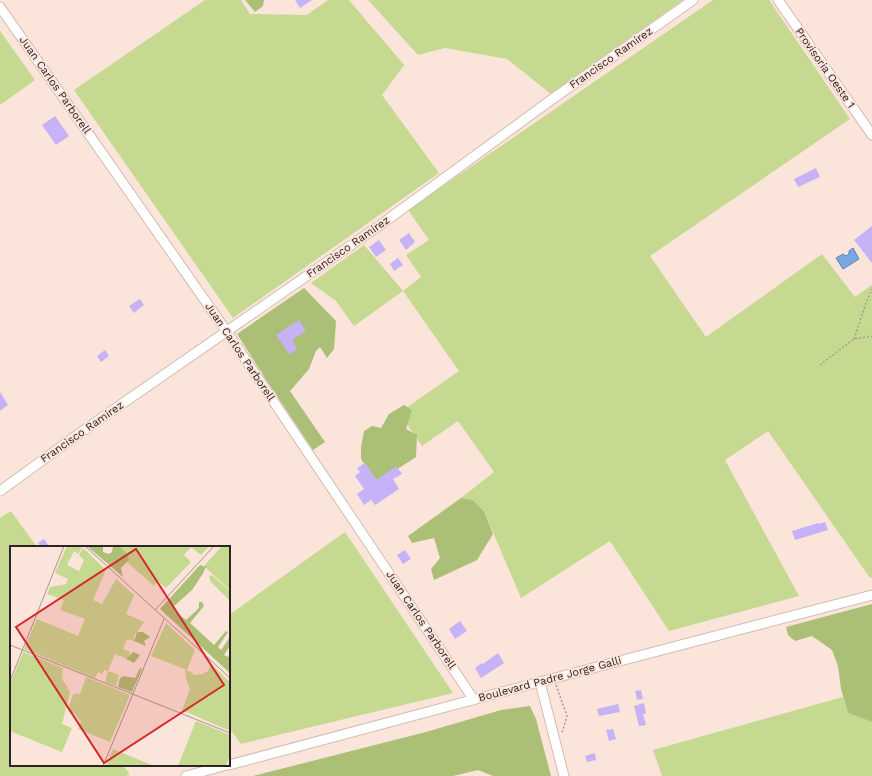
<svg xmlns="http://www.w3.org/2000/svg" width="872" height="776" font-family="'Work Sans',sans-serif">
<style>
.green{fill:#c6d991}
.forest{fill:#acbf76}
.water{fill:#7aa6e1;stroke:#637fa7}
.building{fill:#c5b2f7}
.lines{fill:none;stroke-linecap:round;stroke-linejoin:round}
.minor-casing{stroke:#d2bcb3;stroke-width:11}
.path{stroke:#ac9b93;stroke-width:1.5;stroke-dasharray:2 2;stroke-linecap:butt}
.minor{stroke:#fff;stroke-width:9}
.labels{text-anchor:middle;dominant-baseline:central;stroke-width:3.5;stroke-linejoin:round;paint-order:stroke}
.street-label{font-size:11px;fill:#2c2420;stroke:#fbe4da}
.inset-road{fill:none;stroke:#a89790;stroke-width:1}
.view{fill:#d62828;fill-opacity:0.15;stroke:#d62828;stroke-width:2}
.inset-edge{fill:none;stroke:#2c2420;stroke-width:2}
</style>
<rect width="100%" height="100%" fill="#fbe4da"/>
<!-- green -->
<path class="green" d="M205 0H241L250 14 307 15 328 0H349L404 65 382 95 439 173 233 318 74 90Z
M368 0H683L551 94 507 59 445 48 418 55Z
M713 0H769L850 119 650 256 706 337 822 254 855 297 872 285V577L870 578 768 431 725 460 799 596 669 631 610 541 521 598 484 511 473 500 461 498 494 472 458 421 422 446 399 413 459 371 403 291 354 326 336 301 311 283 364 245 403 291 421 277 406 255 429 240 408 210Z
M0 31 35 80 0 105Z
M11 511 37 547H11V765H123L130 775 125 776H0V518Z
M345 532 453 693 241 744 229 728V615Z
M843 697 848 713 872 722V776H662L653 750Z"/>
<!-- forest -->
<path class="forest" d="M245 0H264L263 6 255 12Z
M304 288 336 321 334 349 327 358 320 347 316 351 309 369 290 391 325 442 313 450 265 378 237 334Z
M404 405 412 410 406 429 417 435 416 457 379 481 374 478 361 459V447L364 431 372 426 381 428 389 414Z
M461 498 473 500 484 511 493 534 477 560 434 580 431 569 440 558 434 538 412 543 408 536Z
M872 604V722L848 713 841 689 838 666 832 650 812 636 795 641 788 635 786 627Z
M530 706 536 719 551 776H493L478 770 453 776H253L426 732 501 710Z"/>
<!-- water -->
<path class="water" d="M853 248 859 259 843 269 836 258 843 254 846 256 849 254V251Z"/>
<!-- building -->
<path class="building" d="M295 0H312L300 8Z
M55 116 69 136 56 145 42 125Z
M816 168 820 177 798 187 794 179Z
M872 226V263L854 240Z
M409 233 415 242 406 250 399 240Z
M379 240 386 250 376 257 369 247Z
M398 258 403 265 394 271 390 264Z
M140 299 144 305 134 313 129 306Z
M299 320 306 331 292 340 297 349 289 354 276 335Z
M105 350 109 356 101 362 97 356Z
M0 392 8 405 0 411Z
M365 463 377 480 396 466 402 474 393 479 399 489 375 505 371 500 364 505 357 494 364 489 355 476 360 472 357 468Z
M825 522 828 530 795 540 792 531 818 523 819 524Z
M44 539 50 547H41L38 543Z
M405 550 411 559 403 564 397 555Z
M460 621 467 631 455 639 449 629Z
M498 653 504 663 481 678 475 668 482 663 483 664Z
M641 690 643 699 637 700 635 691Z
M644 703 646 714H643L646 725 639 726 634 706Z
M618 704 620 712 599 716 597 709Z
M613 729 616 739 609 741 606 730Z
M595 753 596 760 587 762 585 756Z"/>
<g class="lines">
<defs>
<path id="minor" d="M778 0 872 135
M0 7 227 332 474 700
M0 491 80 433 383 223 551 100 693 0
M540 682 564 776
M229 765 547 680 872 595
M186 776 227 765"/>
</defs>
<!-- minor casing -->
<use href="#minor" class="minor-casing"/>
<!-- path -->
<path class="path" d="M854 339 866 303 872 289
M820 365 854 339 872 336
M556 685 567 716 562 733"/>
<!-- minor -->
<use href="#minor" class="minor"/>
</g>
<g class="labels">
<!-- street labels -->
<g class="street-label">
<text transform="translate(611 58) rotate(-35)">Francisco Ramirez</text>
<text transform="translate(825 68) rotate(55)">Provisoria Oeste 1</text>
<text transform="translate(55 85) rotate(55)">Juan Carlos Parborell</text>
<text transform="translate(348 247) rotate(-35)">Francisco Ramirez</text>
<text transform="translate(240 352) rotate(56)">Juan Carlos Parborell</text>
<text transform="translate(82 432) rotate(-35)">Francisco Ramirez</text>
<text transform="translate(421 620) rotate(56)">Juan Carlos Parborell</text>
<text transform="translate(550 679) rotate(-15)">Boulevard Padre Jorge Galli</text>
</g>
</g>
<!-- overview -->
<g transform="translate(10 546)">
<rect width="220" height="220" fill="#fbe4da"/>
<path d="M57 0 72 1 68 8 64 5 57 19 69 25 74 14 69 9 73 2 96 24 83 54 92 58 106 33 124 49 116 68 134 76 124 90V95L117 93 113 103 120 106 118 113 105 108 98 125 109 129 106 140 95 136 98 125 94 124 92 128 88 126 85 132 14 103 27 73 68 90 69 87 75 73 50 64 54 54 37 48 40 41 56 38 58 33 45 27ZM109 0H199L191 9 181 1 174 9 181 16 156 42 148 35 144 40 117 16 119 13ZM212 0H220V44L194 20ZM202 29 220 45V55L200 35 199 30ZM156 77 185 104 177 124 185 129 192 128 198 125 201 118 220 136V185L172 164 180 143 176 132 175 124H177L141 110ZM13 106 53 122 52 132 60 146 52 178 62 182 52 206 0 185V138ZM76 131 120 149 100 196 68 183 71 176 65 168 58 165 63 148H70ZM186 175 220 189V209L216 220H168ZM103 203 144 220H96Z" fill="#c6d991"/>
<path d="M77 0H93V6L99 8 102 6 103 0H109L118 9 119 14 111 22 113 31ZM190 19 196 21 192 29 182 44 164 60 165 65 176 74 189 62V56H192L194 60 180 77 204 99 216 85 218 86 208 101 211 104 220 91V100L214 109 218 111 220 107V127L150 63ZM127 86H133L140 91 134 95 136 100 124 95ZM123 106 130 109 124 117 116 113ZM130 122 132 123 122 146 108 141 110 132 114 130 125 132Z" fill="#acbf76"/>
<path class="inset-road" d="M75 0 220 132M145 64 204 0M0 99 220 187M0 135 54 0M93 220 154 73"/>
<path class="view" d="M126 3 214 139 94 217 6 81Z"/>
<rect width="220" height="220" class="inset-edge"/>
</g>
</svg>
